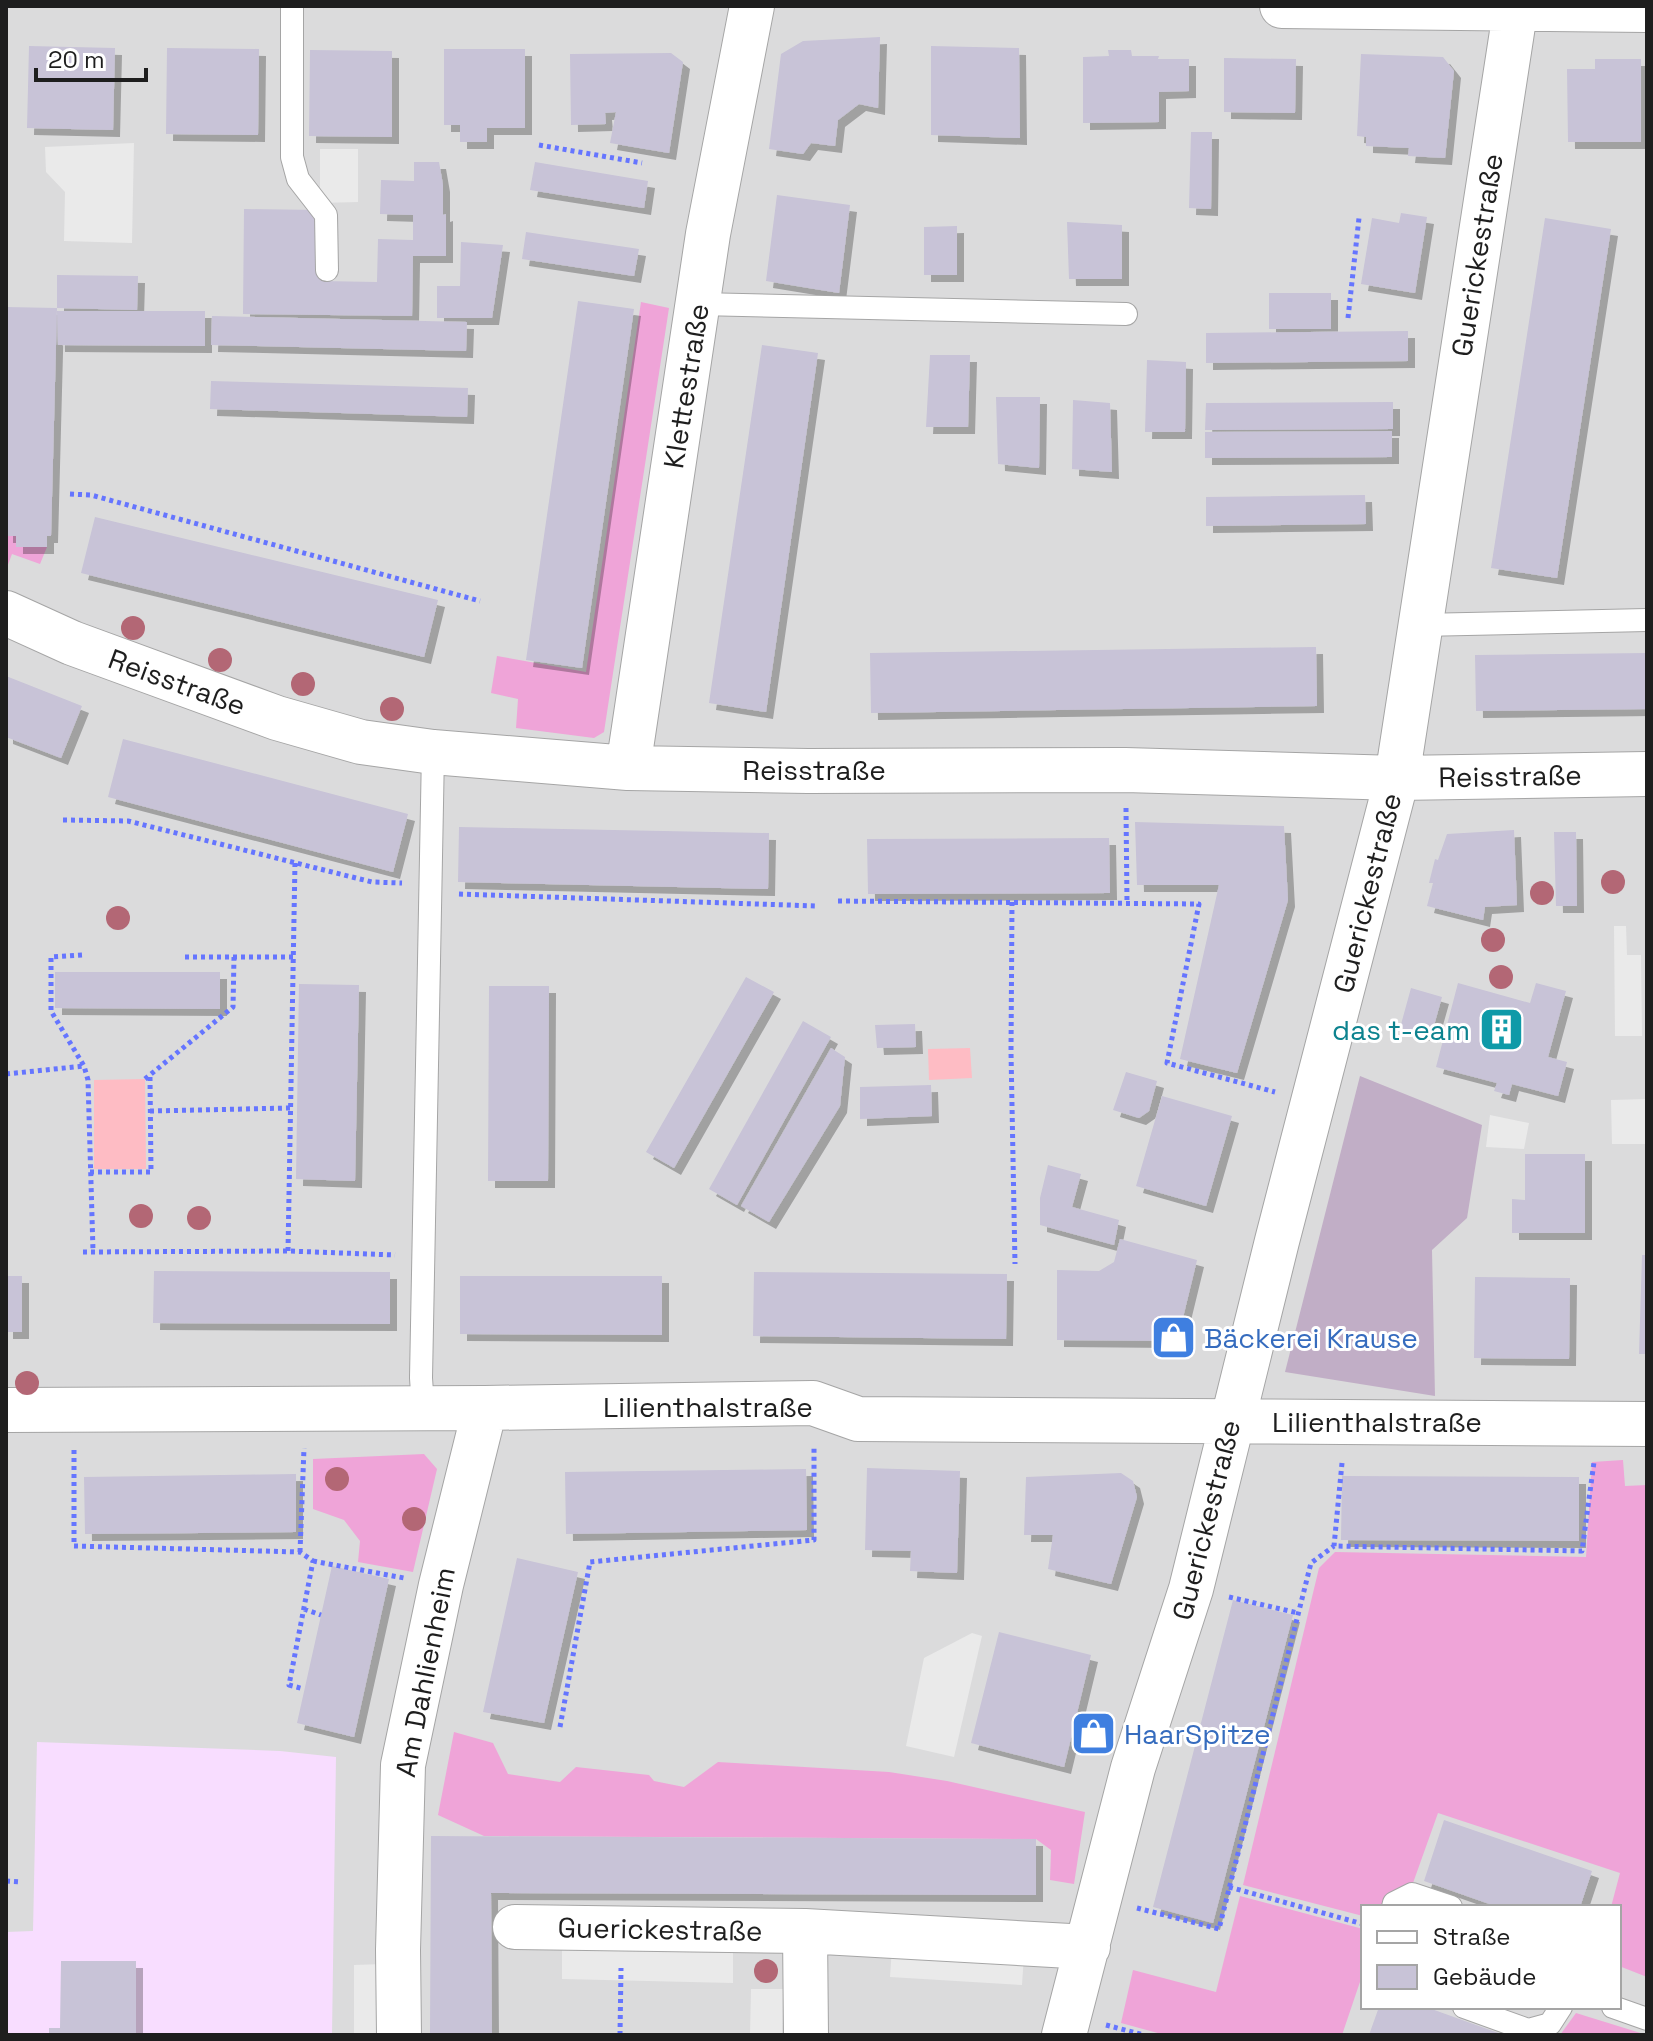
<svg xmlns="http://www.w3.org/2000/svg" width="1653" height="2041" font-family="'Space Grotesk',sans-serif">
<style>
.residential{fill:#dbdbdc;fill-rule:evenodd}
.education{fill:#f8ddff}
.construction{fill:#c1aec6}
.grass{fill:#efa4d8}
.park{fill:#febcc4}
.parking{fill:#eaeaea}
.building{fill:#c8c3d7;filter:url(#shadow)}
.lines{fill:none;stroke-linecap:round;stroke-linejoin:round}
.service-casing{stroke:#a5a5a5;stroke-width:24}
.minor-casing{stroke:#a5a5a5;stroke-width:46}
.path{stroke:#6575ff;stroke-width:5;stroke-dasharray:4 4;stroke-linecap:butt}
.service{stroke:#fff;stroke-width:22}
.minor{stroke:#fff;stroke-width:44}
.tram{stroke:#6c6c6c;stroke-width:2}
.tree{fill:#b36775}
.labels{text-anchor:middle;dominant-baseline:central;stroke-width:6;stroke-linejoin:round;paint-order:stroke}
.street-label{font-size:28px;fill:#1e1e1e;stroke:#fff}
.culture-label{font-size:28px;fill:#0d838f;stroke:#fff;text-anchor:end}
.shop-label{font-size:28px;fill:#366cbe;stroke:#fff;text-anchor:start}
</style>
<defs>
<filter id="shadow"><feDropShadow dx="7" dy="7" stdDeviation="0" flood-color="#0004"/></filter>
</defs>
<rect width="100%" height="100%" fill="#e9e3f0"/>
<!-- residential -->
<path class="residential" d="M6 6H1647V2035H6ZM1363 1907H1619V2007H1363Z"/>
<!-- education -->
<path class="education" d="M37 1742 280 1751 336 1757 332 2035H6V1932L33 1931Z"/>
<!-- construction -->
<path class="construction" d="M1360 1076 1482 1125 1467 1218 1432 1250 1435 1396 1285 1372Z"/>
<!-- grass -->
<path class="grass" d="M641 302 669 308 604 732 594 738 516 728 518 699 491 693 497 656 586 672Z
M6 536H16V547H47L40 564 12 554 6 570Z
M424 1454 437 1469 413 1572 358 1562 360 1541 344 1520 313 1509V1459Z
M1623 1460 1625 1486 1647 1485V1977L1619 1966V1907H1611L1620 1873 1438 1813 1413 1883 1386 1898 1384 1907H1363V1916L1243 1885 1319 1568 1335 1552 1586 1557 1592 1462Z
M454 1732 493 1743 508 1774 560 1782 576 1767 649 1775 654 1781 684 1787 718 1762 889 1772 947 1781 1085 1812 1074 1884 1050 1880 1051 1850 1036 1839 484 1836 438 1815Z
M1240 1896 1363 1929V1973L1342 2035H1165L1121 2023 1133 1970 1216 1992Z
M1576 2013 1647 2035H1560Z"/>
<!-- park -->
<path class="park" d="M970 1048 972 1078 929 1080 928 1049Z
M145 1079 146 1169H94V1080Z"/>
<!-- parking -->
<path class="parking" d="M134 143 132 243 64 241 65 192 46 172 45 147Z
M320 149H358V202L320 203Z
M1614 926H1626L1627 955H1641L1642 1036H1615Z
M1647 1099V1144H1612L1611 1100Z
M1490 1115 1529 1123 1524 1149 1486 1147Z
M972 1633 982 1636 954 1757 906 1746 924 1658Z
M892 1947 1024 1955 1022 1985 890 1977Z
M562 1950 733 1953V1983L562 1979Z
M383 1964 384 2035H354V1965Z
M751 1989H783L782 2035H750Z"/>
<!-- building -->
<path class="building" d="M880 37 878 108 859 104 838 120 835 146 811 143 803 154 769 149 781 54 803 41Z
M29 46 115 48 113 130 27 128Z
M931 46 1019 48 1020 138 931 135Z
M167 48 259 49 258 135 166 134Z
M444 49H525V128H487V142H460V125H444Z
M310 50 392 51V137L309 136Z
M1108 50H1131L1132 56H1159L1158 59H1189V91L1159 92V122L1083 123V57L1109 56Z
M671 53 683 62 669 153 610 143 616 112 605 113 606 124 571 125 570 54Z
M1361 54 1443 57 1454 71 1445 158 1408 156 1409 148 1366 146V137L1357 136Z
M1224 58 1296 59 1295 113 1224 112Z
M1595 59H1641V142H1568L1567 69H1595Z
M1191 132H1212L1211 209 1189 208Z
M414 162H439L443 185V215L446 214V256H413L412 316 243 314 244 209 321 210V281L377 282 378 239 413 240V215L380 214 381 180 414 181Z
M535 162 648 181 644 208 530 190Z
M777 195 850 205 839 293 766 281Z
M1401 213 1427 217 1415 293 1361 284 1372 218 1399 223Z
M1545 218 1611 229 1557 578 1491 568Z
M1067 222 1122 225V279H1069Z
M957 226V275H924V227Z
M526 232 639 249 634 276 522 259Z
M461 242 503 245 492 318H437V286H460Z
M57 275 138 276 137 310 57 308Z
M1269 293H1331V329H1269Z
M578 301 634 309 582 668 526 660Z
M6 307 57 308 51 536H47V547H16V536H6Z
M57 311H205V346L58 345Z
M212 316 467 322 466 351 211 345Z
M1408 331V361L1206 363V333Z
M762 345 818 353 766 712 709 703Z
M930 355H970L968 427H926Z
M1147 360 1186 362 1185 432H1145Z
M211 381 468 388 467 417 210 409Z
M996 397H1040L1039 468 998 464Z
M1073 400 1110 403 1112 472 1072 469Z
M1393 402V429L1205 430 1206 403Z
M1392 431V457L1205 458V432Z
M1365 495 1366 524 1206 526V497Z
M95 517 438 600 424 657 81 573Z
M1316 647 1317 706 871 713 870 653Z
M1647 653V709L1476 711 1475 655Z
M6 676 82 706 61 758 6 737Z
M123 739 408 814 393 872 108 797Z
M1135 822 1284 826 1288 900 1237 1073 1180 1059 1219 885H1137Z
M459 827 769 833 768 889 458 882Z
M1514 830 1517 905 1485 907 1483 920 1427 906 1433 883H1429L1435 859 1438 860 1447 834Z
M1554 832H1576L1577 906H1556Z
M1109 838 1110 893 868 894 867 839Z
M55 972H220V1009L55 1008Z
M746 977 774 992 674 1168 646 1152Z
M1458 983 1530 1003 1536 983 1566 991 1548 1057 1567 1062 1558 1096 1512 1084 1509 1095 1494 1091 1497 1083 1436 1067Z
M299 984 359 985 355 1181 296 1179Z
M489 986H549L548 1181H488Z
M1411 988 1442 997 1431 1036 1400 1028Z
M803 1021 831 1037 737 1205 709 1189Z
M915 1024 916 1047 877 1048 875 1025Z
M831 1048 845 1057 840 1106 769 1222 741 1206Z
M1126 1072 1157 1081 1149 1111 1139 1118 1113 1110Z
M931 1085 932 1116 860 1119V1087Z
M1162 1096 1232 1116 1206 1206 1136 1186Z
M1525 1154H1585V1233H1512V1199L1525 1200Z
M1048 1165 1081 1174 1072 1207 1119 1220 1114 1245 1040 1225V1198Z
M1120 1239 1197 1260 1179 1334 1166 1341 1057 1340V1270L1099 1271 1114 1262Z
M1642 1255H1647V1354H1639Z
M154 1271 390 1272V1324L153 1323Z
M754 1272 1007 1274 1006 1339 753 1336Z
M6 1276H22V1332H6Z
M460 1276H662V1335L460 1334Z
M1475 1277 1570 1278 1569 1359 1474 1358Z
M867 1468 960 1471 957 1573 910 1571 911 1551 865 1550Z
M806 1469 807 1530 566 1534 565 1472Z
M1121 1473 1133 1481 1137 1497 1111 1584 1048 1569 1053 1535H1024L1026 1477Z
M296 1474V1532L85 1534 84 1477Z
M1342 1476 1579 1477V1541L1341 1540Z
M517 1558 578 1572 544 1723 483 1712Z
M332 1566 389 1579 354 1737 297 1723Z
M1233 1600 1293 1615 1213 1923 1153 1907Z
M999 1632 1091 1655 1064 1767 971 1743Z
M1444 1820 1592 1871 1580 1907H1498L1424 1881Z
M431 1836 1036 1839V1895L491 1893 492 2035H430Z
M61 1961H136V2034L49 2035V2028H60Z
M1379 2007H1426L1504 2035H1369Z"/>
<g class="lines">
<defs>
<path id="service" d="M292 6V157L298 179 326 215 327 270
M699 304 1126 314
M1420 625 1647 620
M423 1407 421 1378 433 752
M1393 1907 1394 1903 1412 1894 1451 1907
M1464 2007 1528 2030 1550 2024 1561 2007
M1613 2007 1647 2019"/>
<path id="minor" d="M1282 6 1647 10
M6 613 72 643 277 718 361 742 433 752 628 768 808 771 1125 770 1397 778 1647 774
M628 768 708 234 752 6
M6 1410 485 1408 813 1403 858 1419 1647 1424
M515 1927 805 1931 1088 1947
M805 1931 806 2035
M399 2035 398 1950 403 1765 441 1585 485 1408
M1064 2035 1133 1768 1191 1589 1277 1241 1397 778 1516 6"/>
</defs>
<!-- service casing -->
<use href="#service" class="service-casing"/>
<!-- minor casing -->
<use href="#minor" class="minor-casing"/>
<!-- path -->
<path class="path" d="M539 145 642 163
M1348 318 1359 218
M70 494 91 495 480 601
M1126 808 1127 903
M63 820 128 821 372 882 402 883
M459 894 817 906
M838 901 1199 904 1167 1063 1275 1092
M1012 902 1011 1052 1015 1264
M82 955 51 957V1011L84 1066 88 1080 93 1251
M185 957H293
M6 1074 84 1066
M145 1079 233 1007 234 957
M150 1111 291 1108
M90 1172H151L150 1077
M288 1251 295 862
M83 1252 288 1251 395 1255
M74 1450V1546L300 1552 313 1561 289 1685 304 1689
M1342 1463 1334 1546 1582 1551 1594 1462
M300 1552 304 1448
M313 1561 404 1578
M1229 1597 1298 1613
M304 1609 321 1615
M560 1727 590 1562 814 1540V1446
M6 1881 21 1882
M1229 1887 1363 1924
M1137 1908 1219 1929 1311 1563 1334 1546
M1106 2025 1144 2035
M620 2035 621 1968"/>
<!-- service -->
<use href="#service" class="service"/>
<!-- minor -->
<use href="#minor" class="minor"/>
<!-- tram -->
<path class="tram" d="M522 6H633"/>
</g>
<!-- trees -->
<g class="tree">
<circle cx="133" cy="628" r="12"/>
<circle cx="220" cy="660" r="12"/>
<circle cx="303" cy="684" r="12"/>
<circle cx="392" cy="709" r="12"/>
<circle cx="1613" cy="882" r="12"/>
<circle cx="1542" cy="893" r="12"/>
<circle cx="118" cy="918" r="12"/>
<circle cx="1493" cy="940" r="12"/>
<circle cx="1501" cy="977" r="12"/>
<circle cx="141" cy="1216" r="12"/>
<circle cx="199" cy="1218" r="12"/>
<circle cx="27" cy="1383" r="12"/>
<circle cx="337" cy="1479" r="12"/>
<circle cx="414" cy="1519" r="12"/>
<circle cx="766" cy="1971" r="12"/>
</g>
<!-- icons -->
<defs>
<symbol id="building-square" viewBox="-11 -11 22 22"><rect x="-9" y="-9" width="18" height="18" rx="4" fill="#0f9aa8" stroke="#fff"/><path d="M-4-6H4V6H1V3H-1V6H-4ZM-2.5-4.3h1.7v1.8h-1.7ZM.8-4.3h1.7v1.8H.8ZM-2.5-1h1.7V.8h-1.7ZM.8-1h1.7V.8H.8Z" fill="#fff"/></symbol>
<symbol id="shop-square" viewBox="-11 -11 22 22"><rect x="-9" y="-9" width="18" height="18" rx="4" fill="#3f7fe0" stroke="#fff"/><path d="M-5-2.5h2.3a2.7 3.5 0 0 1 5.4 0H5L5.5 6h-11ZM-1.5-2.5h3a1.5 2.3 0 0 0-3 0Z" fill="#fff"/></symbol>
</defs>
<g fill-rule="evenodd">
<use href="#building-square" x="1476" y="1004" width="51" height="51"/>
<use href="#shop-square" x="1148" y="1312" width="51" height="51"/>
<use href="#shop-square" x="1068" y="1708" width="51" height="51"/>
</g>
<g class="labels">
<!-- street labels -->
<g class="street-label">
<text transform="translate(1477 255) rotate(-81)">Guerickestraße</text>
<text transform="translate(686 386) rotate(-81)">Klettestraße</text>
<text transform="translate(177 682) rotate(20)">Reisstraße</text>
<text x="814" y="770">Reisstraße</text>
<text transform="translate(1510 776) rotate(-1)">Reisstraße</text>
<text transform="translate(1367 893) rotate(-76)">Guerickestraße</text>
<text x="708" y="1407">Lilienthalstraße</text>
<text x="1377" y="1422">Lilienthalstraße</text>
<text transform="translate(1206 1520) rotate(-76)">Guerickestraße</text>
<text transform="translate(425 1672) rotate(-79)">Am Dahlienheim</text>
<text transform="translate(660 1929) rotate(1)">Guerickestraße</text>
</g>
<!-- culture labels -->
<g class="culture-label">
<text x="1470" y="1030">das t-eam</text>
</g>
<!-- shop labels -->
<g class="shop-label">
<text x="1204" y="1338">Bäckerei Krause</text>
<text x="1124" y="1734">HaarSpitze</text>
</g>
</g>
<!-- border -->
<rect width="1653" height="2041" fill="none" stroke="#1e1e1e" stroke-width="16"/>
<!-- legend -->
<rect x="1361" y="1905" width="260" height="104" fill="#ffffff" stroke="#a5a5a5" stroke-width="2"/>
<rect x="1377" y="1931" width="40" height="12" fill="#ffffff" stroke="#a5a5a5" stroke-width="2"/>
<text x="1433" y="1945" font-size="24" fill="#1e1e1e">Straße</text>
<rect x="1377" y="1965" width="40" height="24" fill="#c8c3d7" stroke="#a5a5a5" stroke-width="2"/>
<text x="1433" y="1985" font-size="24" fill="#1e1e1e">Gebäude</text>
<!-- scale -->
<path d="M36 68v12h110v-12" fill="none" stroke="#1e1e1e" stroke-width="4"/>
<text x="48" y="68" font-size="24" fill="#1e1e1e" stroke="#ffffff" stroke-width="6" paint-order="stroke">20 m</text>
</svg>
